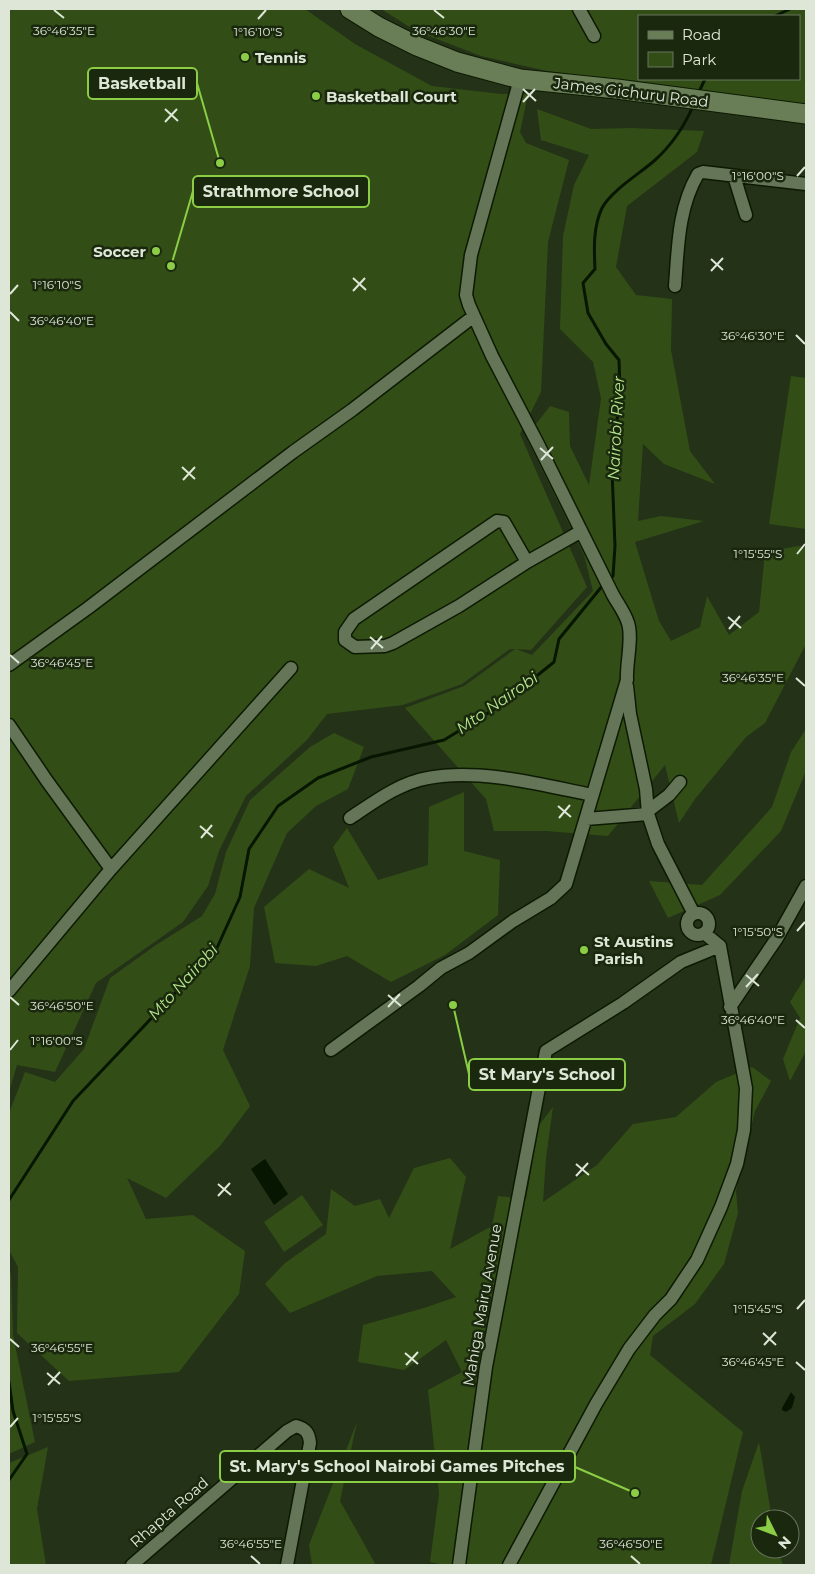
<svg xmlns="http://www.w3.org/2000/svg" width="815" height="1574" font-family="Montserrat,sans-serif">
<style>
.green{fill:#324e16;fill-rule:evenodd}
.water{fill:#071600}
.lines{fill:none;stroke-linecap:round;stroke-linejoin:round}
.stream{stroke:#071600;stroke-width:3}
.minor-casing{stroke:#0d1a02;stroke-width:15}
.secondary-casing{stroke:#0d1a02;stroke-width:21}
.minor{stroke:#657558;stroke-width:12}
.secondary{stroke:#697e57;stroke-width:19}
.ticks{fill:none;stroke:#dee7d7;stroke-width:2}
.poi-dot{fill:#8bce46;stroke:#1a280e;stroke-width:2}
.labels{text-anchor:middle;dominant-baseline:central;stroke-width:5;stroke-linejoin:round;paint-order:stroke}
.poi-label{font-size:15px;font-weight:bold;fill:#dee7d7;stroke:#1a280e;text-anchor:start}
.street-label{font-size:15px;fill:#dee7d7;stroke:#1a280e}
.water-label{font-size:16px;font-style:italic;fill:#b5e78c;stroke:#1a280e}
.ticks-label{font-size:12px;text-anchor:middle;fill:#dee7d7;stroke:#1a280e;stroke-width:5;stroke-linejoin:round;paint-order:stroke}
.leader{fill:none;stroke:#8bce46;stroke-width:2}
.callout-dot{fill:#8bce46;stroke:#1a280e;stroke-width:2}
.callout{fill:#1a280e;stroke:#8bce46;stroke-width:2}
.callout-label{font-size:16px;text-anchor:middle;font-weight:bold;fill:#dee7d7}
</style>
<rect width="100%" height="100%" fill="#243218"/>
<!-- green -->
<path class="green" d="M9 9H305L355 44 432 86 501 94H528L520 132 526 143 569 160 548 242 541 392 520 434 587 587 531 650 516 649 532 655 593 591 584 555 526 437 550 406 569 412 570 446 589 485 601 398 593 362 560 329 563 236 574 185 589 155 541 140 537 109 591 129 631 128 704 131 697 152 627 206 616 267 636 295 672 299 671 350 690 451 715 484 664 464 643 444 638 521 661 516 704 521 635 542 659 621 671 641 700 627 707 596 729 635 759 612 765 552 798 546 806 547V644L765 723 746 737 695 799 679 823 665 765 608 836 546 831H494L486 799 405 708 464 686 515 649H510L462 684 403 705 327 714 307 740 246 796 219 851 208 886 183 922 96 983 55 1072 17 1065 9 1092Z
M381 9H806V104L547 71 481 56 416 31ZM639 16H799V79H639Z
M791 376 806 378V529L769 524Z
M806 729V771L781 831 720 895 668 918 649 881 702 885 772 807 791 752Z
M334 733 364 747 348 789 316 806 287 833 254 908 250 966 223 1050 250 1106 220 1146 166 1198 127 1178 146 1219 193 1215 245 1251 239 1294 179 1372 69 1381 17 1333 18 1267 9 1250V1113L25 1072 55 1082 84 1049 110 978 156 945 202 916 215 894 226 852 250 800 310 747Z
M464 792V851L500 860 498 915 445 955 391 982 347 956 316 966 275 963 264 907 309 869 349 888 333 847 347 828 378 880 428 865 429 807Z
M806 976V1051L790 1081 783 1059 800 1018 790 1002Z
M752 1067 771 1081 755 1111 736 1191 738 1213 724 1264 695 1304 653 1336 650 1355 743 1432 711 1565H444L430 1562 439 1494 428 1390 462 1372 446 1340 404 1370 358 1362 363 1325 424 1308 456 1297 432 1271 377 1276 290 1313 265 1284 285 1263 326 1234 331 1189 355 1206 380 1199 389 1218 414 1168 450 1158 466 1177 450 1249 492 1226 498 1196 526 1199 539 1125 553 1107 546 1158 543 1202 597 1165 633 1124 676 1117 716 1082Z
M302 1195 323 1225 284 1252 264 1222Z
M9 1269 11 1274 13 1335 35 1442 9 1454Z
M357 1422 340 1501 376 1565H312L309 1545Z
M759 1442 772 1519H760V1549H778L783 1565H729L742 1491Z
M48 1447 37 1509 46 1565H9V1463Z"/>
<!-- water -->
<path class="water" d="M265 1159 288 1194 274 1205 251 1169Z
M791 1392 795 1397 792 1408 786 1412 782 1410V1408Z"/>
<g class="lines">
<!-- stream -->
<path class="stream" d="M775 16 790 9
M698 94 705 79
M610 579 613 576 615 546 612 470 620 391 619 360 606 344 588 313 583 283 595 269C594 249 593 227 602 208 611 191 639 174 654 161 671 146 685 125 694 104
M9 1200 73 1101 216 950 240 897 249 849 278 806 318 778 371 757 444 740 498 707 554 662 559 639 603 585
M9 1382 13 1411 27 1454 9 1480"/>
<defs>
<path id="minor" d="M579 9 594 36
M734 176 746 215
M675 286C678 248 678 208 698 174L703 172 806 184
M527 562 504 522 497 521 354 619 345 632V640L355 647 385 646 393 643 459 606 527 562 580 532
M9 665 88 608 293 452 352 410 474 316
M627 686 630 714 646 789 648 814 658 844 694 914
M9 725 47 781 111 869
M648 811 669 795 680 782
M350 818C374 802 399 783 428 778 479 768 542 785 592 795
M586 819 648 814
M687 924a11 11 0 1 1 22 0a11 11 0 1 1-22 0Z
M9 991 111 869 291 668
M730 1007 777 938 806 886
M331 1050 419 986 441 968 469 953 513 921 551 898 566 884 627 680C626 663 633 638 628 623 625 613 618 604 613 595L538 444 492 356 469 305 466 295 471 255 520 79
M132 1565 287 1431 296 1426C306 1429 309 1433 310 1443L287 1565
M459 1565 486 1367 546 1051 623 1003 681 962 720 946
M509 1565 596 1404 629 1349 655 1315 671 1299 697 1260 721 1207 737 1164 744 1130 746 1088 720 946 704 933"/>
<path id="secondary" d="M350 9 379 27 417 46 457 62 520 79 617 89 806 114"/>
</defs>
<!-- minor casing -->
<use href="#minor" class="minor-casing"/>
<!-- secondary casing -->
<use href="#secondary" class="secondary-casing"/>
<!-- minor -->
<use href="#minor" class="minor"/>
<!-- secondary -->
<use href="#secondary" class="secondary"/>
</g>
<!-- ticks -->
<path class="ticks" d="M54 10 64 18M434 10 444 18M258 19 266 10M523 89 536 101M523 102 535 89M165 109 178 121M165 122 177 109M797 176 805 167M711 259 723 270M711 271 723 258M353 278 366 290M353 291 365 278M10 294 18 285M10 312 19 321M796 335 805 344M540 448 553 459M541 460 553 447M182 467 195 479M183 480 195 467M797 554 805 544M728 617 741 628M729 629 740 616M370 637 383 648M371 649 382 636M10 655 19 663M796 678 805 686M558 806 571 817M559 818 570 805M200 826 213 837M201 838 212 825M797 931 805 922M746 975 759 986M746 987 758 974M388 995 401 1006M10 997 19 1005M388 1007 400 994M796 1020 805 1028M10 1050 18 1040M576 1164 589 1175M576 1176 588 1163M218 1184 231 1195M218 1196 230 1183M797 1309 805 1300M763 1333 776 1345M10 1339 19 1347M764 1345 776 1332M405 1353 418 1364M796 1362 805 1370M406 1365 418 1352M47 1373 60 1384M48 1385 60 1372M10 1427 18 1418M251 1556 260 1564M631 1556 640 1564"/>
<!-- markers -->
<g class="poi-dot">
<circle cx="245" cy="57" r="5"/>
<circle cx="316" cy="96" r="5"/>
<circle cx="156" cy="251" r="5"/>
<circle cx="584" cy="950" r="5"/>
</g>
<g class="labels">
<!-- poi labels -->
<g class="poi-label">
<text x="255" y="57">Tennis</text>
<text x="326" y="96">Basketball Court</text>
<text x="146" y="251" text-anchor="end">Soccer</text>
<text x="594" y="941">St Austins<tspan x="594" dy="17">Parish</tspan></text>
</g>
<!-- street labels -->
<g class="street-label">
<text transform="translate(631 92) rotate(7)">James Gichuru Road</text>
<text transform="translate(482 1305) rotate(-80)">Mahiga Mairu Avenue</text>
<text transform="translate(169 1512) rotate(-41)">Rhapta Road</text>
</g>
<!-- water labels -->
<g class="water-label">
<text transform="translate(616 428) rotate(-87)">Nairobi River</text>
<text transform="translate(497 703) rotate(-35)">Mto Nairobi</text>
<text transform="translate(183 982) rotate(-48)">Mto Nairobi</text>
</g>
</g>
<g class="ticks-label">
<text x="444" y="35">36°46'30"E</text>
<text x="64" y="35">36°46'35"E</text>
<text x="258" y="36">1°16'10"S</text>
<text x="758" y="180">1°16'00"S</text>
<text x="57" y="289">1°16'10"S</text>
<text x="62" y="325">36°46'40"E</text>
<text x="753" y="340">36°46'30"E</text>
<text x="758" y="558">1°15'55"S</text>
<text x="62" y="667">36°46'45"E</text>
<text x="753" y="682">36°46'35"E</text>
<text x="758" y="936">1°15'50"S</text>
<text x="62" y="1010">36°46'50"E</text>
<text x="753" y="1024">36°46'40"E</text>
<text x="57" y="1045">1°16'00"S</text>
<text x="758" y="1313">1°15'45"S</text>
<text x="62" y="1352">36°46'55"E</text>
<text x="753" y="1366">36°46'45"E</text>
<text x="57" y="1422">1°15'55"S</text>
<text x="251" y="1548">36°46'55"E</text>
<text x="631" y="1548">36°46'50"E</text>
</g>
<!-- callouts -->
<path class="leader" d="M220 163L197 83M171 266L193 191M453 1005L469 1074M635 1493L575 1467"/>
<g class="callout-dot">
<circle cx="220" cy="163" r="5"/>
<circle cx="171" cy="266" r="5"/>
<circle cx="453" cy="1005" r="5"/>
<circle cx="635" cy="1493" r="5"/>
</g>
<g class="callout">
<rect x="88" y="68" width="109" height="31" rx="5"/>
<rect x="193" y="176" width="176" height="31" rx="5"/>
<rect x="469" y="1059" width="156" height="31" rx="5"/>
<rect x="220" y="1451" width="355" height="31" rx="5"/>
</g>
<g class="callout-label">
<text x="142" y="89">Basketball</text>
<text x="281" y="197">Strathmore School</text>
<text x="547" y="1080">St Mary's School</text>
<text x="397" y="1472">St. Mary's School Nairobi Games Pitches</text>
</g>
<!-- border -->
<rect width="815" height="1574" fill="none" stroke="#dee7d7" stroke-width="20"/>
<!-- legend -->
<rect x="638" y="15" width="162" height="65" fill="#1a280e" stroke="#68745e"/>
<rect x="648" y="31" width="25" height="8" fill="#697e57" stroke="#68745e"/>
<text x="682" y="40" font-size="15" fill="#dee7d7">Road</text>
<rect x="648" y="52" width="25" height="15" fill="#324e16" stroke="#68745e"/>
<text x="682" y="65" font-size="15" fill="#dee7d7">Park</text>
<!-- north arrow -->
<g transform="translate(775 1534) rotate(132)"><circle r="24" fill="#1a280e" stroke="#68745e"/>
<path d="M0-4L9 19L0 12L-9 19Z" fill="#8bce46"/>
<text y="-8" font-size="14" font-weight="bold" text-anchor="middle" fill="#dee7d7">N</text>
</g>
</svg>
